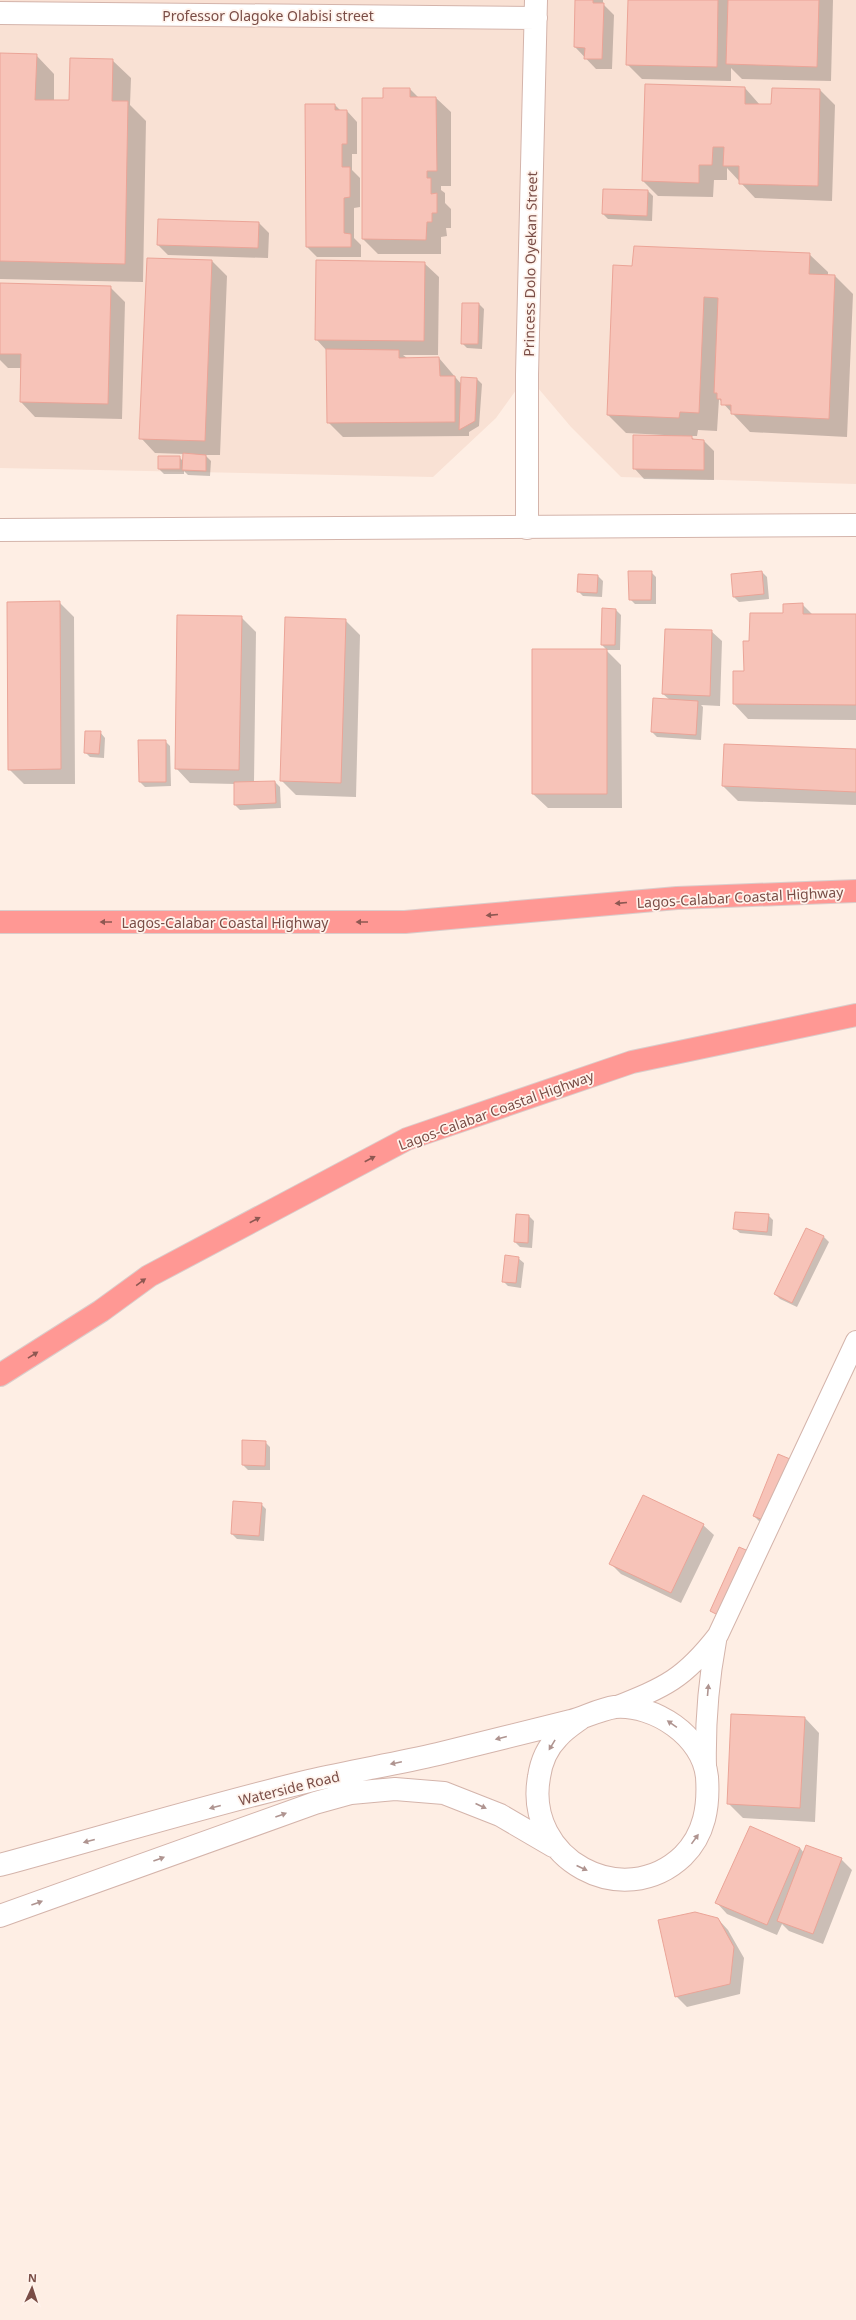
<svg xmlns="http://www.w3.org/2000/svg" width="856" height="2320" font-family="'Noto Sans',sans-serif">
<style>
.residential{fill:#f9e1d4}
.shadow{fill:#0003}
.building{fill:#f7c3b8;stroke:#eba497}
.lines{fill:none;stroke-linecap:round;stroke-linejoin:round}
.lane-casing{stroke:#d4b4ab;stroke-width:22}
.street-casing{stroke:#d4b4ab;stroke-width:24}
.highway-casing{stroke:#dacdcb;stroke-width:24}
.lane{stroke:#fff;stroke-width:20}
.street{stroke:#fff;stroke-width:22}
.highway{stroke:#ff9894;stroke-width:22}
.oneway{fill:#8e5852}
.oneway2{fill:#af9490}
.labels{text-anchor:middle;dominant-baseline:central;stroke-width:3.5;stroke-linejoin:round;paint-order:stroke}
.street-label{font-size:14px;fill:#7a4d46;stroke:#fff3ec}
</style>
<rect width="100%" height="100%" fill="#feeee4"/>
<!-- residential -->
<path class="residential" d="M0 0H856V484L621 477 571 427 527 375 496 418 433 477 0 468Z"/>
<!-- shadow -->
<path class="shadow" d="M576 0H603V4L614 15 612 69H596L575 47Z
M629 0H833L831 81 742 79 731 68V81L642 79 627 64Z
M0 54 36 55 54 74V101H70L112 60 131 78 130 105 146 121 143 282 0 279Z
M745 88 760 105H772L820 90 835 105 832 201 755 198 727 168V180H714L713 197 658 196 643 181Z
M410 89 419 98H436L451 112V186H441V190L445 193V203L451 209V228H446L447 236 441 237V254H378L363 239 384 99Z
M335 105 341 111H347L357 122V154H352V170L360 178V207L354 208V238L361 245V257H317L307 247Z
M648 191 653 196 652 221 608 219 603 214Z
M259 223 269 233 268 258 168 255 158 245Z
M809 254 828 272V276H835L853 294 847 437 750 432 719 399 717 431 698 430 697 436H690L695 440 704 441 714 451V480L644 479 634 468 664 435 626 433 608 415 633 267Z
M212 261 227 276 220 455H205L211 461 210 476 188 475 184 471V474H164L159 469 179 457 183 461 184 454 155 453 141 438Z
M424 263 439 277 438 355H403L407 358H439L462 385 477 379 482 384 479 426 469 432V436L343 437 328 422 327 351 316 339Z
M0 284 110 287 125 302 122 419 35 417 21 402V368H8L0 360Z
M479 304 484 309 482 349 467 348 462 343Z
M651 572 656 577V604H635L630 599Z
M762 572 767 577 769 599 739 602 734 597Z
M579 575 598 576 603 581 602 597 583 596 578 591Z
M59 602 74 617 75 784H24L9 769Z
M802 604 813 615H856V720L748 719 734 704 745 672 750 641 784 614Z
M616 610 621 615 620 650H607L602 645Z
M241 617 256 632 254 782H275L280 787 281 808 240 810 235 805V784L190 783 176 768Z
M345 620 360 635 356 797 296 795 281 780Z
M711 631 722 641 720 706 701 705 703 707 701 740 657 737 652 732 670 700 663 694Z
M606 650 621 665 622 808H548L533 794Z
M100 732 105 738 104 758 90 757 85 752Z
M165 741 170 746 171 786 145 787 140 782Z
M856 750V805L738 801 723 786Z
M768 1215 773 1220 772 1236 740 1233 734 1228Z
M529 1216 534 1221 532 1248 520 1247 515 1242Z
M824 1237 829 1242 797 1307 780 1299 775 1294Z
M518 1258 524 1263 521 1288 508 1286 503 1281Z
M265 1442 270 1447V1470H248L243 1465Z
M779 1455 771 1525 759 1521 754 1516Z
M261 1504 266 1509 264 1541 237 1539 232 1534Z
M703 1525 714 1535 681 1603 621 1574 611 1564Z
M805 1718 819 1733 815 1822 743 1818 728 1803Z
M800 1848 804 1853 841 1859 852 1870 823 1944 789 1931 782 1924 777 1935 727 1914 717 1903Z
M718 1919 728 1930 744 1958 740 1994 687 2007 676 1996Z"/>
<!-- building -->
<path class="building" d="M575 0H593V3H604L602 59H584L585 48 574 47Z
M628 0H718L717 67 626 65Z
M728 0H819L817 67 726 64Z
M0 53 37 54 35 100H69L70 58 113 59 112 101H128L125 264 0 261Z
M645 84 745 87V104H771L772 88 820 89 818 186 739 184V166H723L724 147H713L712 165H699V183L642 181Z
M383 88H410V97H436L437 171H427V178H431V194L437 193V213H432V222H427L426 240 362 239V98H383Z
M305 104H335V110H347V144H342V167H350V197L344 198V233L351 234V247H306Z
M603 189 648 190 647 216 602 214Z
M158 219 259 222 258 248 157 245Z
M634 246 810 253 809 274 835 275 829 419 731 414V405H721V399H717V393H714L718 298 704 297 699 413 680 412 679 418 607 415 613 265 632 266Z
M147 258 212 260 205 441 139 439Z
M316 260 425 262 424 341 315 340Z
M0 283 111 286 108 404 20 402 21 354H0Z
M462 303H479L478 344H461Z
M326 349 399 350V358L439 357 440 376H455V422L327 423Z
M461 377 477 378 475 421 459 430Z
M633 435 692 436V439L704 440V470L633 469Z
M183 453 206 455V471L182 470Z
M158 456H180V469H158Z
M628 571H652L651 600H629Z
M762 571 764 594 733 597 731 574Z
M578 574 598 575 597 593 577 592Z
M60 601 61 769 8 770 7 602Z
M803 603V614H856V705L733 704V671H744L743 641H749L750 613H783V604Z
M602 608 616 609 615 645H601Z
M177 615 242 616 239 770 175 769Z
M285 617 346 619 341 783 280 781Z
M665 629 712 630 710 696 662 694Z
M532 649H607V794H532Z
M653 698 698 701 696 735 651 732Z
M85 731H101L99 754 84 753Z
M138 740H166V782H139Z
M724 744 856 749V792L722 786Z
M275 781 276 803 234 805V782Z
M735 1212 769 1214 767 1232 733 1229Z
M516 1214 529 1215 528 1243 514 1242Z
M806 1228 824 1236 792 1303 774 1294Z
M505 1255 519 1257 516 1283 502 1282Z
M242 1440 266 1441 265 1466 242 1465Z
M778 1454 790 1459 766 1521 753 1516Z
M643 1495 704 1524 671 1593 609 1564Z
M233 1501 262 1503 259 1536 231 1534Z
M739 1547 753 1553 724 1618 710 1611Z
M731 1714 805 1717 800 1808 727 1804Z
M750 1826 800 1848 767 1925 715 1903Z
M806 1845 842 1858 813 1934 777 1921Z
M695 1912 718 1918 734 1947 730 1984 675 1997 658 1920Z"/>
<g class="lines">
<defs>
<path id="lane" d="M615 1707C665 1687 684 1679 718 1635L856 1341
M706 1768C705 1725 708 1684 716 1641"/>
<path id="street" d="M0 13 536 18
M527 528V375L536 0
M0 530 856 525
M0 1865C103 1837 206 1806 309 1781 352 1771 395 1764 438 1754 482 1743 527 1732 571 1721 585 1717 601 1709 615 1707 654 1704 703 1736 707 1777 709 1806 705 1834 683 1856 623 1913 524 1859 539 1777 541 1763 547 1748 558 1737 564 1730 573 1724 580 1719
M0 1916 315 1803 351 1793 395 1789 444 1793 500 1815 553 1846"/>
<path id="highway" d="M0 922H405L677 898 856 891
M0 1375 101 1311 149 1276 407 1139 632 1062 856 1015"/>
</defs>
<!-- lane casing -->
<use href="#lane" class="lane-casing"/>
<!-- street casing -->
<use href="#street" class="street-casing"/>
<!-- highway casing -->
<use href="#highway" class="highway-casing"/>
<!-- lane -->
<use href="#lane" class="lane"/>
<!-- street -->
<use href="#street" class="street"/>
<!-- highway -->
<use href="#highway" class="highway"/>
</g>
<!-- one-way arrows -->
<defs><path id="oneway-solid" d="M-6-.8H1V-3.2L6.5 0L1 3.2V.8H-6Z"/></defs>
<g class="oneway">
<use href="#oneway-solid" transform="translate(621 903) rotate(175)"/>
<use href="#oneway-solid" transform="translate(492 915) rotate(175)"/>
<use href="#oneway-solid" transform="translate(106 922) rotate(180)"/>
<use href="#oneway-solid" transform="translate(362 922) rotate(180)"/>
<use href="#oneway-solid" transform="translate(370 1159) rotate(-28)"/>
<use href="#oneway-solid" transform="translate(255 1220) rotate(-28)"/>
<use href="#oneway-solid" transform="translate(141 1282) rotate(-36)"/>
<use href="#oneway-solid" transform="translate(33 1355) rotate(-32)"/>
</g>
<g class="oneway2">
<use href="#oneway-solid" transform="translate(708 1690) rotate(-85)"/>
<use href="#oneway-solid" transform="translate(672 1724) rotate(-145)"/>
<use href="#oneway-solid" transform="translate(501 1738) rotate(166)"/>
<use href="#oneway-solid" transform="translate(552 1745) rotate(121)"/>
<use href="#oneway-solid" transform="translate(396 1763) rotate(168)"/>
<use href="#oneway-solid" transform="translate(481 1806) rotate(24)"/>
<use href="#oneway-solid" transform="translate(215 1807) rotate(165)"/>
<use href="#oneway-solid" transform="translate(281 1815) rotate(-20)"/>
<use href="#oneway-solid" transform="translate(695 1839) rotate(-54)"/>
<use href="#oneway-solid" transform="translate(89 1841) rotate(165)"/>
<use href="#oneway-solid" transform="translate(159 1859) rotate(-20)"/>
<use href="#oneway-solid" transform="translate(582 1868) rotate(25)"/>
<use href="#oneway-solid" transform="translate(37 1903) rotate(-20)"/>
</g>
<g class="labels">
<!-- street labels -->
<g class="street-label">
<text x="268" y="15">Professor Olagoke Olabisi street</text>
<text transform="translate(530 264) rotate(-89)">Princess Dolo Oyekan Street</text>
<text transform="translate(740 897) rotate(-3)">Lagos-Calabar Coastal Highway</text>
<text x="225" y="922">Lagos-Calabar Coastal Highway</text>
<text transform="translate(496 1110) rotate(-20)">Lagos-Calabar Coastal Highway</text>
<text transform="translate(289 1788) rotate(-14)">Waterside Road</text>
</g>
</g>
<!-- north arrow -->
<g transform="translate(32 2288) rotate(3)" stroke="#fff3ec" stroke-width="3" paint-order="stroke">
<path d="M0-3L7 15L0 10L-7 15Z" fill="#7a4d46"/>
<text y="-6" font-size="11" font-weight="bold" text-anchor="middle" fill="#7a4d46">N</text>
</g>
</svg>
